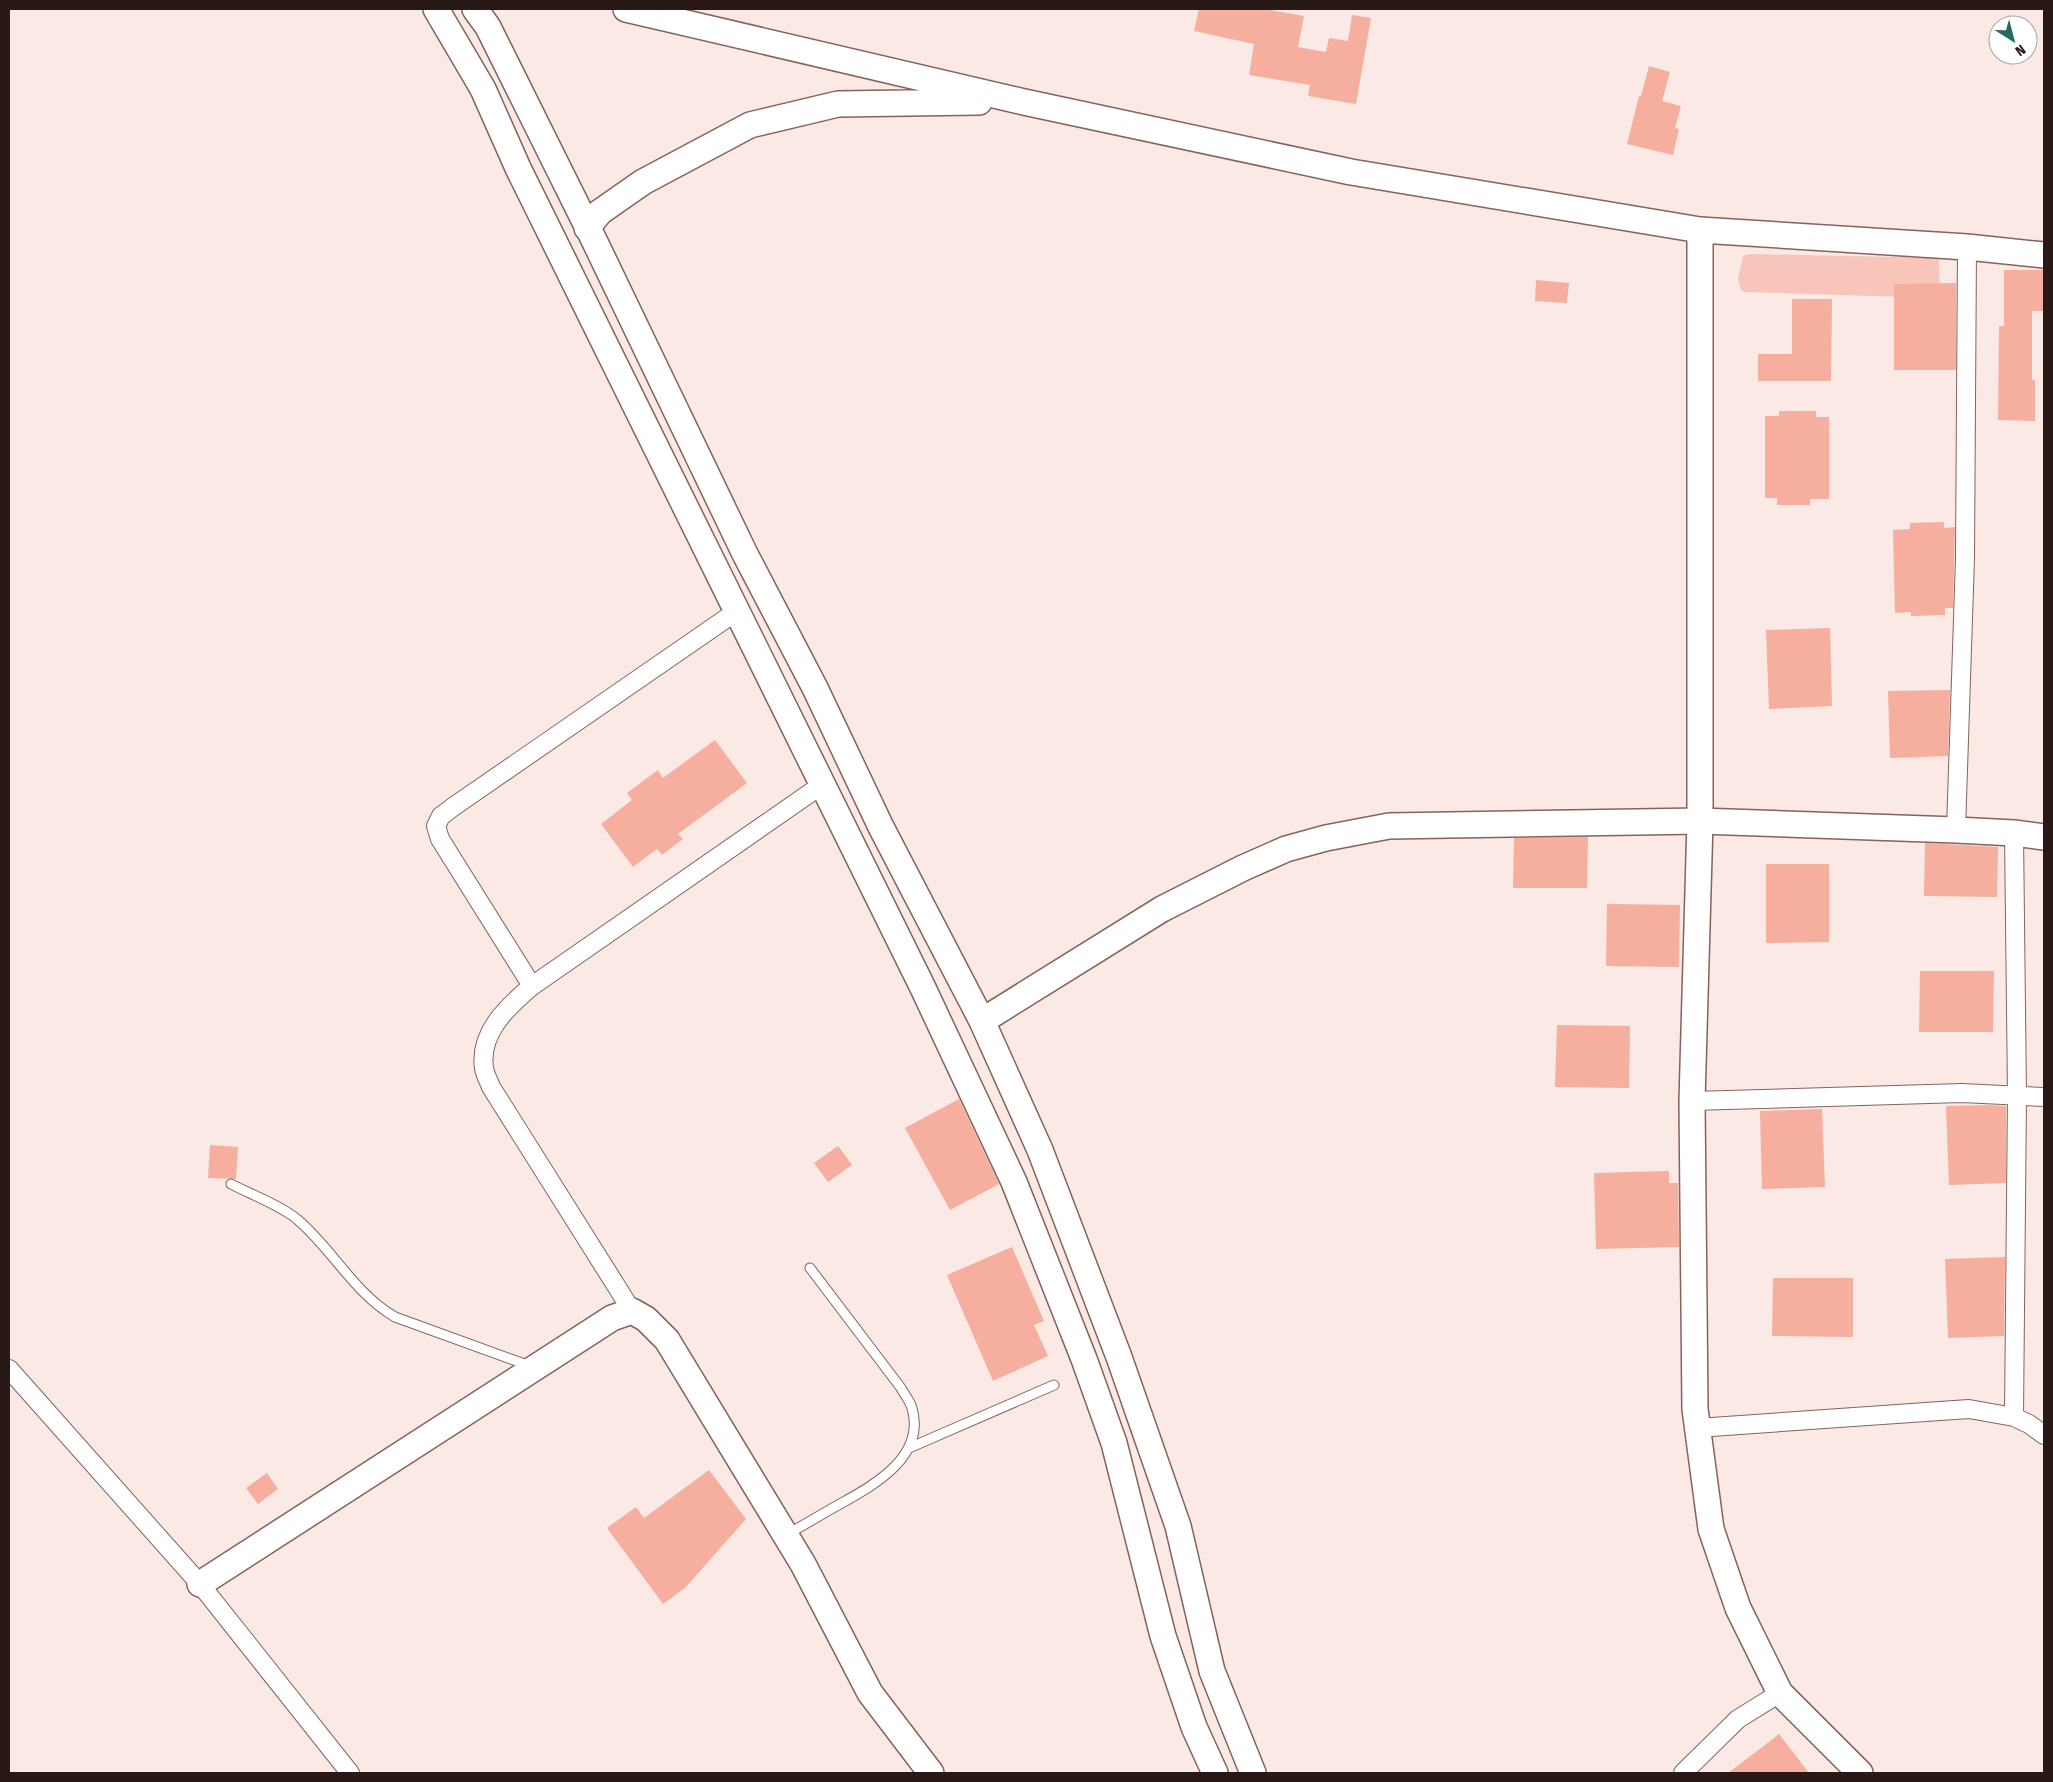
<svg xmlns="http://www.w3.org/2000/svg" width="2053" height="1782" font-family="'Fira Sans Condensed',sans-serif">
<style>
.green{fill:#f7c5b9}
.building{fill:#f6ae9e}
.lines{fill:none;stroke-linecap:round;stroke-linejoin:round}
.lane-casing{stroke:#87625a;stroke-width:11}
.street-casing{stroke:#87625a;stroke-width:20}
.secondary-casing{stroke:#87625a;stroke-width:28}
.lane{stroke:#fff;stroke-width:9}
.street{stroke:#fff;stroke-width:18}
.secondary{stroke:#fff;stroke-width:25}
</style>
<rect width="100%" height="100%" fill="#fae9e5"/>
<!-- green -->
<path class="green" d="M1749 254 1939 258 1940 298 1744 292 1741 290 1738 279 1743 256Z"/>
<!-- building -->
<path class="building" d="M1199 9H1265L1304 16 1298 47 1326 52 1329 38 1348 41 1352 15 1371 18 1356 104 1308 96 1310 85 1249 75 1254 44 1194 31Z
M1649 66 1670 72 1662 101 1681 106 1675 128 1679 129 1673 155 1627 144 1639 96H1641Z
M2004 270H2044V311H2032V380H2035V421L1998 420 1999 326H2004Z
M1536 280 1569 283 1567 303 1535 301Z
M1956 283V370H1894V284Z
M1792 299H1832L1831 381H1758V354H1792Z
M1779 411H1816V417H1829V499H1810V505H1777V498H1765V416H1779Z
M1944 522V528L1955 527 1953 608H1945V615L1911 616V612L1895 613 1893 530 1910 529V523Z
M1830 628 1832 706 1769 709 1766 630Z
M1950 690 1948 756 1890 758 1888 691Z
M715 740 747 783 678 834 683 839 662 855 657 849 633 867 601 824 632 800 627 793 658 770 663 778Z
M1588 837 1587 888H1513L1514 838Z
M1925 843 1998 847 1997 897 1924 896Z
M1766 864H1829V942L1766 943Z
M1607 904 1680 905 1679 967 1606 966Z
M1920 971H1994L1993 1032H1919Z
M1557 1025 1630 1026 1629 1088 1555 1087Z
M959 1099 999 1184 950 1210 905 1128Z
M1989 1105 2006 1106V1183L1949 1185 1946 1106Z
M1822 1109 1825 1187 1762 1189 1760 1111Z
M210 1145 238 1147 236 1179 208 1178Z
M838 1146 852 1165 828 1182 814 1163Z
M1669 1171V1183H1678L1679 1247 1596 1249 1594 1173Z
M1012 1247 1044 1321 1034 1325 1048 1356 993 1381 947 1275Z
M2005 1257 2004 1336 1948 1338 1945 1259Z
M1773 1278H1853V1337L1772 1336Z
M709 1470 746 1519 685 1588 663 1604 607 1528 636 1507 644 1518Z
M267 1473 278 1489 258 1504 246 1488Z
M1779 1734 1809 1773H1728L1765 1745Z"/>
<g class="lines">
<defs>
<path id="lane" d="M231 1184C250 1194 282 1206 298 1220 333 1250 354 1293 395 1317L530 1366
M909 1448 1054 1385
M786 1535C804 1525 822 1514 840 1504 874 1485 926 1457 912 1408 910 1401 904 1394 901 1388L810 1268"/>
<path id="street" d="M1956 830 1965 558 1967 247
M2014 833 2017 1096 2014 1417
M532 986 440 839 436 826 441 816 453 807 737 611
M1692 1101 1962 1093 2044 1097
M632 1311 491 1087C489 1081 485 1075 484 1068 479 1033 507 1007 532 986L823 784
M9 1369 200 1584 350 1773
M1697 1428 1969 1409 2014 1417 2029 1424 2044 1435
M1683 1773 1738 1719 1780 1693"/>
<path id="secondary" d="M436 9 483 89 518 168 923 988 1014 1182 1084 1359 1114 1443 1163 1636 1194 1727 1215 1773
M475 9 488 27 594 240 745 554 815 688 881 827 982 1021 1040 1150 1119 1357 1178 1526 1212 1671 1253 1773
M626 9 1024 102 1351 172 1700 230 1967 247 2044 255
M587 228 600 212 643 182 750 125 838 104 979 102
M1700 230V821L1692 1101 1695 1409 1711 1529 1738 1608 1780 1693 1860 1773
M982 1021 1162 909 1243 868 1286 849 1326 838 1389 826 1700 821 1956 830 2014 833 2044 837
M200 1584 612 1318 632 1311 646 1319 667 1340 803 1564 870 1693 931 1773"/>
</defs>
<!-- lane casing -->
<use href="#lane" class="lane-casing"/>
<!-- street casing -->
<use href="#street" class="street-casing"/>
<!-- secondary casing -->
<use href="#secondary" class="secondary-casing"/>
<!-- lane -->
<use href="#lane" class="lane"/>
<!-- street -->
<use href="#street" class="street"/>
<!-- secondary -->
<use href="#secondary" class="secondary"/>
</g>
<!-- border -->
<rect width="2053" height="1782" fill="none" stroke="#281916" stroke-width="20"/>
<!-- north arrow -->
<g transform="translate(2013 40) rotate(144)"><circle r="24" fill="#ffffff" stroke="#a9a3a2"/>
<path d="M0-4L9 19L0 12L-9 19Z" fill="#256d64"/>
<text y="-8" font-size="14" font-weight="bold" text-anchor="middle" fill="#281916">N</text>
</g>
</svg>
